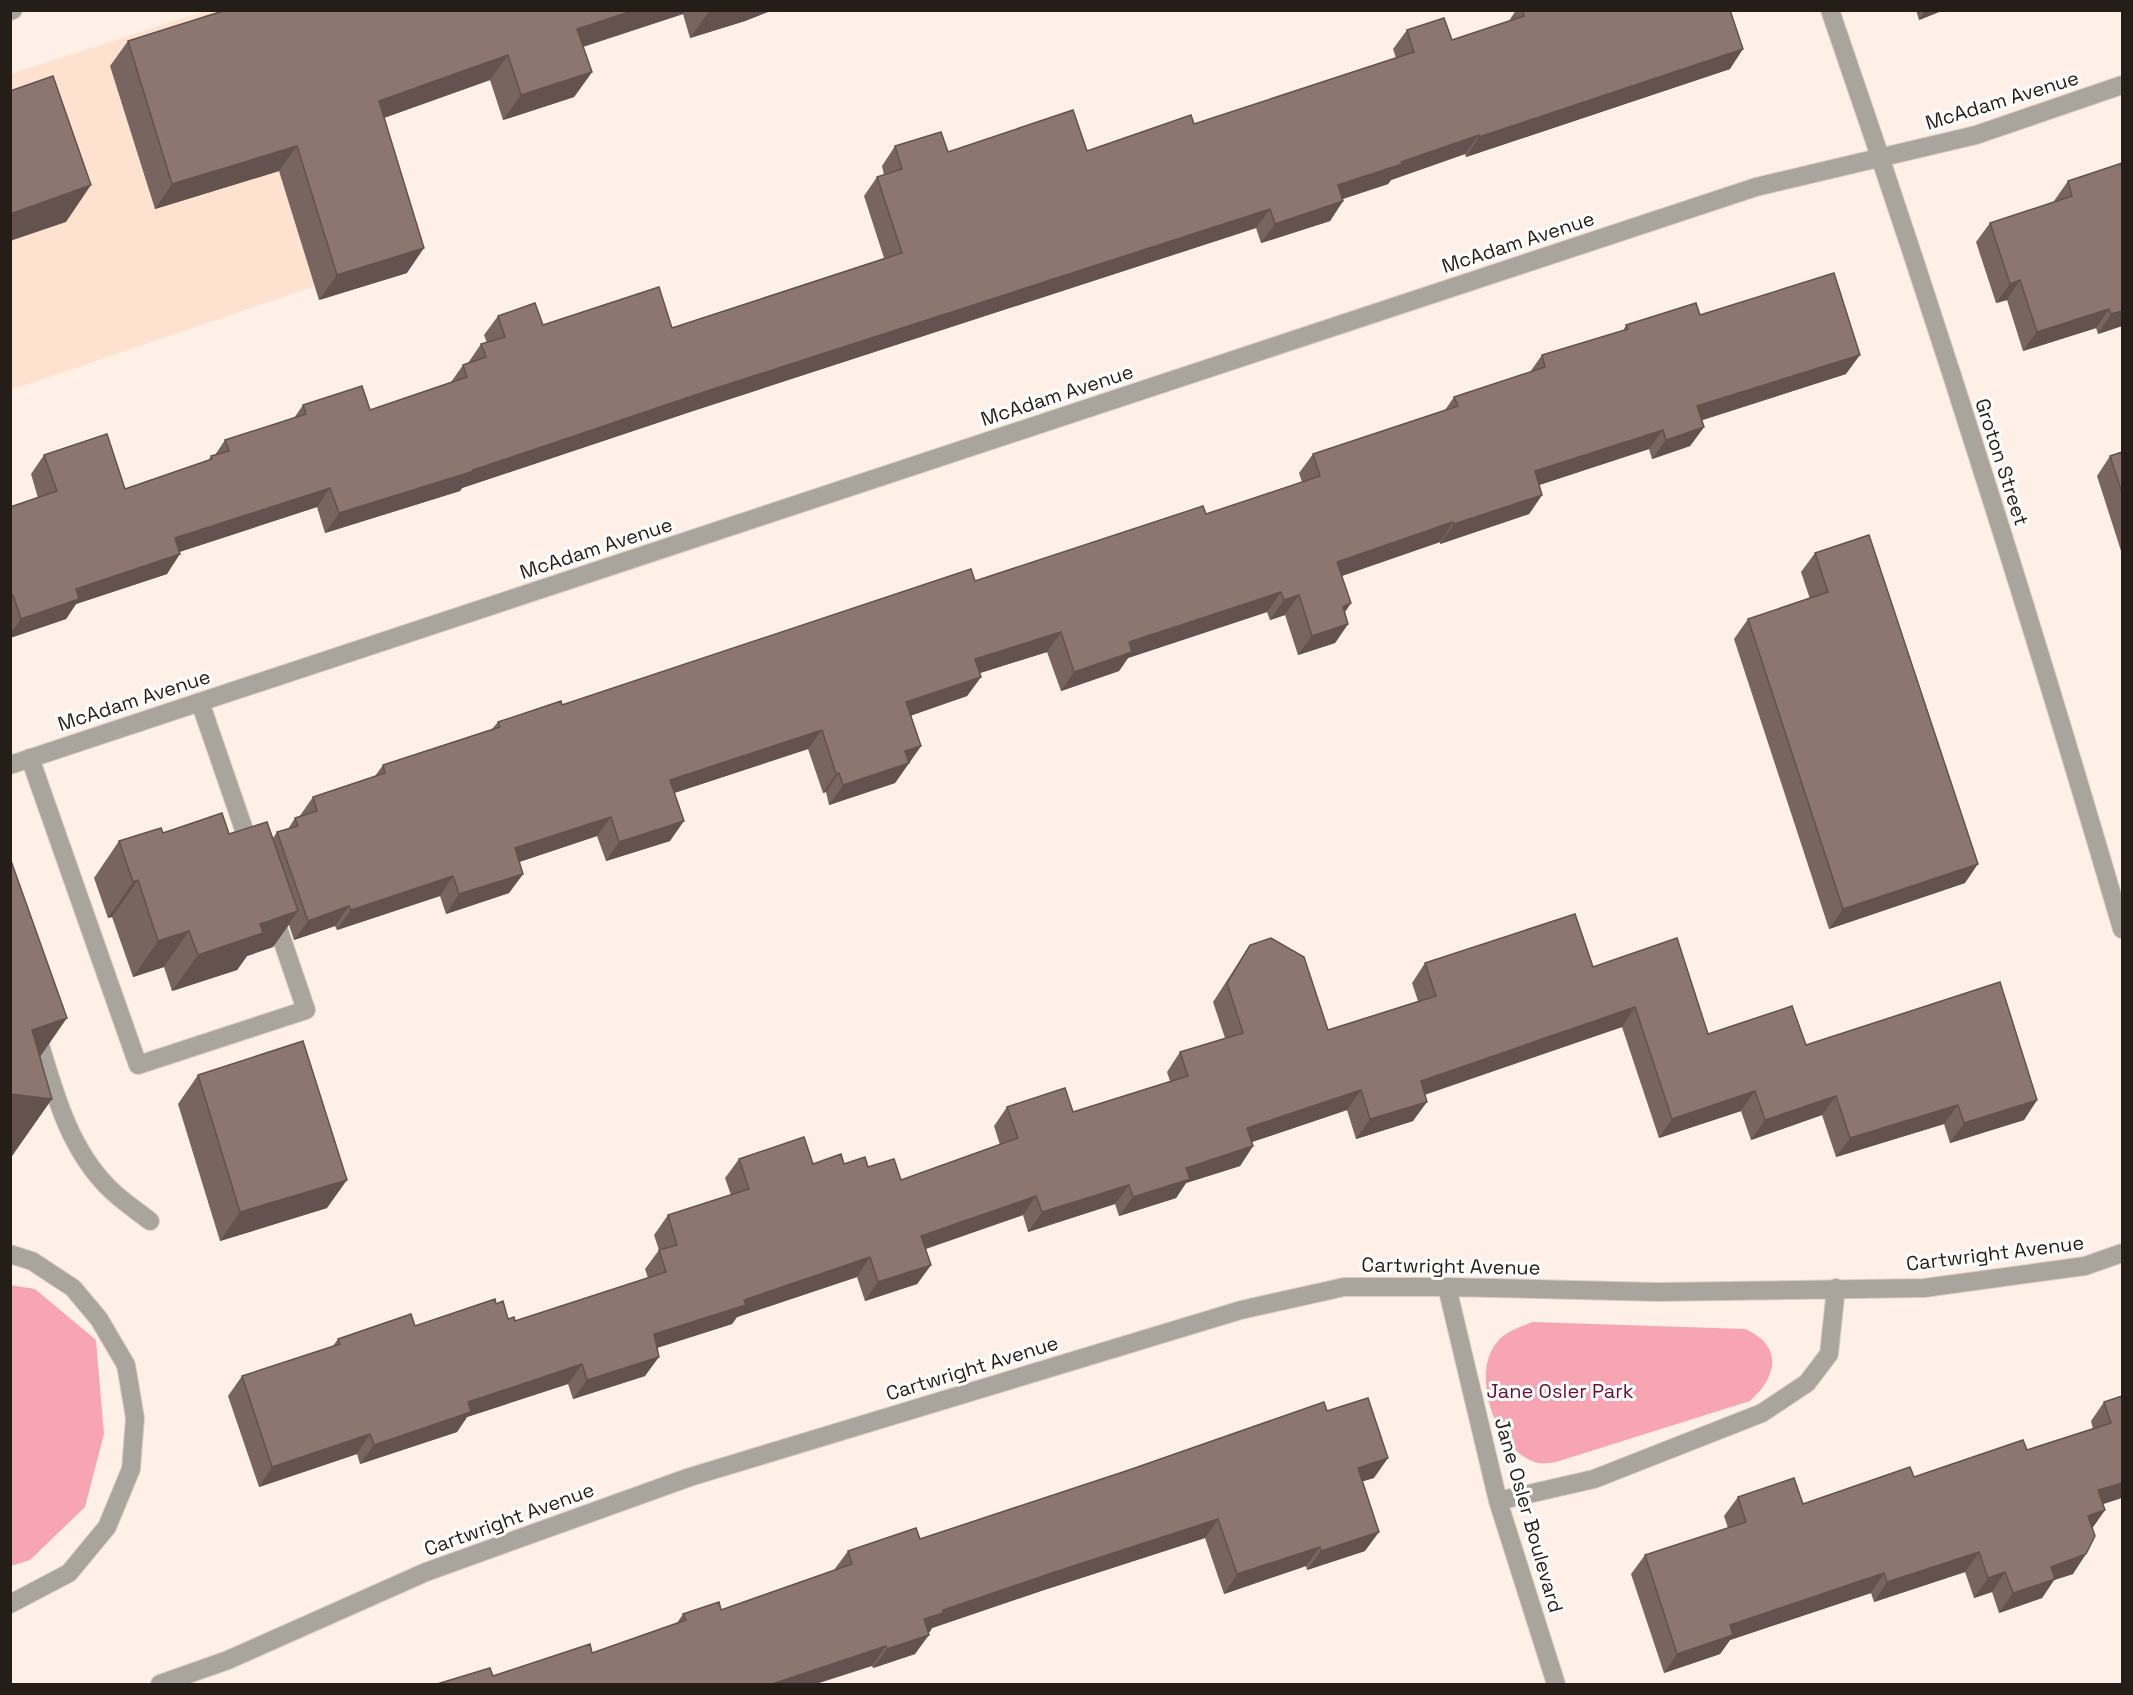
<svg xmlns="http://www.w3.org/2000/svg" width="2133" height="1695" font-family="'Space Grotesk',sans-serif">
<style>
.built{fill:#fee1ce}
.green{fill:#f7a5b3}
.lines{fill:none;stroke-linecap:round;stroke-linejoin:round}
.lane-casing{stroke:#dbcec6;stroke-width:20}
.street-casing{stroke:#dbcec6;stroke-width:20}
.lane{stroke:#aaa59c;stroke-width:18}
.street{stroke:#aaa59c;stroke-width:18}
.wall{fill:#796560}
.shaded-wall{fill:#63524e}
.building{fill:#8d7570;stroke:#63524e;stroke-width:1.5}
.labels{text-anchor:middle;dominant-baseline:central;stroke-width:6;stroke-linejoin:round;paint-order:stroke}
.street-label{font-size:20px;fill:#251d18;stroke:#fff}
.park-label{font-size:20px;fill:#66112b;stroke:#fff}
</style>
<rect width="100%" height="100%" fill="#fef0e7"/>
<!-- built -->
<path class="built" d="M206 11H316L397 258 11 390 10 74Z"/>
<!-- green -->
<path class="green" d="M10 1285 35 1289 96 1340 104 1434 85 1507 30 1560 11 1566Z
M1532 1322 1745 1329C1784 1346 1777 1377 1750 1401L1556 1462C1551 1463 1543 1464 1538 1463 1496 1453 1468 1371 1499 1340 1507 1331 1521 1327 1532 1322Z"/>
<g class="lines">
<defs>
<path id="lane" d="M200 702 251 850
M30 758 138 1065 306 1010 273 913
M36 1032C53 1086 66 1144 107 1186 119 1199 136 1210 150 1221
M10 1254 32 1261 73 1288 99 1319 126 1365 135 1418 131 1469 107 1527 69 1573 10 1604"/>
<path id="street" d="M1830 10C1935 314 2032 621 2122 929
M10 11 13 10
M10 765 1756 187 1976 135 2122 85
M1447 1287 1498 1501 1556 1684
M1498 1501 1594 1479 1762 1413 1807 1383 1829 1354 1836 1288
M160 1684 228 1660 426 1572 690 1477 1241 1310 1344 1287H1447L1658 1292 1924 1288 2085 1266 2122 1253"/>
</defs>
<!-- lane casing -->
<use href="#lane" class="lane-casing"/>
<!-- street casing -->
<use href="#street" class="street-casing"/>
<!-- lane -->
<use href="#lane" class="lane"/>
<!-- street -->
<use href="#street" class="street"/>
</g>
<!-- wall -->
<path class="wall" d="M226 10H773L745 21 690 38 683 14 583 47 592 72 574 97 503 120 490 80 384 118 407 273 319 300 279 171 155 209 110 66 128 41Z
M1516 10H1730V69L1466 157 1465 154 1391 180 1388 184 1343 199V201L1330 221 1261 243 1256 228 693 411 462 488 460 491 325 533 317 507 179 552 167 574 76 604 66 619 10 638V507L38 498 31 474 44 455 125 489 208 461 211 456 215 455 225 440 294 418 303 405 370 410 451 382 463 365 468 363 481 344 487 343 484 335 498 316 543 325 672 328 884 258 864 196 877 177 884 175 882 166 895 146 948 152 1087 151 1194 124 1396 58 1393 49 1407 30 1452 40 1509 21Z
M1916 10H1944L1919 20Z
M2122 163V326L2098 334 2096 328 2023 351 2007 300 1996 303 1976 242 1990 223 2054 202V201L2068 181Z
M1700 315 1846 374 1702 420 1704 427 1690 446 1652 459 1649 449 1539 485 1542 495 1529 514 1440 544V542L1342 576 1351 603 1345 612 1348 624 1335 643 1298 655 1285 615 1270 620 1267 612 1128 658 1119 671 1061 691 1047 652 980 673 981 677 967 696 911 715 921 746 895 783 829 805 826 792 823 793 808 749 674 793 670 841 606 861 597 836 519 862 523 874 509 893 446 914 440 896 337 930 335 926 294 940 289 925 273 947 247 956 237 970 172 991 164 967 133 977 112 917 108 918 94 878 119 841 163 833 229 834 273 838 277 832 288 829 295 818 299 817 313 797 375 776 383 765 492 729 498 722 562 705 975 581 1206 514 1302 482 1299 473 1313 454 1445 410 1454 397 1530 372 1542 355 1623 331 1626 325Z
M2122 452V554L2097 476 2110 456Z
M1815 553 1965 883 1829 929 1734 639 1748 619 1810 599 1801 572Z
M1250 945 1328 1030 1418 1001 1412 983 1425 963 1593 967 1708 1034 1806 1045 2037 1100 2024 1120 1950 1143 1944 1124 1836 1157 1822 1115 1751 1140 1741 1111 1659 1138 1622 1027 1425 1094 1413 1121 1356 1139 1347 1110 1252 1142 1253 1146 1240 1166 1186 1183 1176 1198 1119 1216 1115 1204 1028 1232 1023 1215 926 1249 931 1265 917 1284 865 1301 857 1277 737 1317 732 1324 657 1348 645 1376 573 1399 568 1384 467 1417 457 1432 360 1464 357 1454 259 1487 228 1396 242 1376 333 1346 338 1339 415 1326 496 1304 508 1319 515 1321 648 1278 645 1269 659 1250 654 1235 668 1215 731 1195 725 1178 739 1159 813 1164H844L868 1167 901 1180 1000 1145 994 1126 1007 1107 1073 1112 1170 1081 1167 1072 1180 1052 1225 1038 1213 1002Z
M198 1075 327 1208 220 1241 178 1104Z
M2122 1396 2103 1504 2105 1510 2092 1528 2073 1574 2054 1580 2042 1598 1999 1613 1992 1592 1974 1598 1965 1572 1874 1602 1871 1593 1730 1640 1720 1654 1664 1673 1631 1574 1645 1555 1728 1528 1724 1516 1738 1497 1803 1504 2027 1450 2093 1429 2091 1421 2104 1402Z
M1327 1411 1374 1478 1362 1481 1365 1551 1307 1570 1306 1566 1224 1594 1205 1538 1041 1591 932 1628 928 1633 915 1654 873 1668 872 1666 493 1676 592 1653 677 1623 683 1614 721 1610 834 1570 848 1551 920 1539Z"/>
<!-- shaded-wall -->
<path class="shaded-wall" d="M635 10H685L683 14 560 54 577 29Z
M715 10H773L745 21 690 38 708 13Z
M1925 10H1944L1919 20Z
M1743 49 1730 69 1466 157 1479 137Z
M508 55 490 80 361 126 379 101Z
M592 72 574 97 503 120 521 95Z
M1479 135 1465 154 1391 180 1388 184 1324 205 1338 185Z
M297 146 279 171 155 209 172 184Z
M91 185 66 222 10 241V214Z
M1343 201 1330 221 1261 243 1275 224Z
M1270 209 1256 228 693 411 462 488 460 491 325 533 339 513 473 470 707 391Z
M424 248 407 273 319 300 337 275Z
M2020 280 2007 300 1996 303 2010 284Z
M2109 309 2096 328 2023 351 2037 332Z
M2122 311V326L2098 334 2111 314Z
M1860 355 1846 374 1684 426 1697 406Z
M1704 427 1690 446 1652 459 1666 440Z
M1663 430 1649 449 1521 491 1535 471Z
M330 488 317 507 161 558 175 538Z
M1542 495 1529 514 1440 544 1454 524Z
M1453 522 1440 542 1324 582 1337 562Z
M180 554 167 574 76 604 66 619 10 638V634L21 619 76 589Z
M1281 592 1267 612 1128 658 1119 671 1061 691 1074 672 1129 642Z
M1299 595 1285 615 1270 620 1284 600Z
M1351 603 1337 623 1343 607Z
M1348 624 1335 643 1298 655 1312 636Z
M1061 632 1047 652 961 679 975 659Z
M981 677 967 696 893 722 906 702Z
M822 730 808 749 656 799 670 780Z
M921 746 895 783 829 805 843 785 905 751Z
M839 773 826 792 823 793 836 774Z
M611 817 597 836 501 868 515 848Z
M684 821 670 841 606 861 619 842Z
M1978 864 1965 883 1829 929 1843 909Z
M523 874 509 893 446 914 459 894Z
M453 876 440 896 337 930 351 910Z
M138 880 112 917 108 918 133 882Z
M349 906 335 926 294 940 308 921Z
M298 911 273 947 247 956 237 970 172 991 198 955 260 924Z
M189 931 164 967 133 977 158 941Z
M1635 1007 1622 1027 1407 1101 1421 1081Z
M67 1018 24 1080 32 1030Z
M1361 1090 1347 1110 1234 1148 1247 1128Z
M1755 1091 1741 1111 1659 1138 1672 1119Z
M10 1094 52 1099 10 1159Z
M1836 1096 1822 1115 1751 1140 1765 1120Z
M2037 1100 2024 1120 1950 1143 1964 1123Z
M1427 1102 1413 1121 1356 1139 1370 1119Z
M1958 1105 1944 1124 1836 1157 1850 1138Z
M1253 1146 1240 1166 1186 1183 1176 1198 1119 1216 1133 1197 1186 1168Z
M347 1180 327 1208 220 1241 240 1212Z
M1129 1185 1115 1204 1028 1232 1042 1212Z
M1036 1196 1023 1215 907 1255 921 1236Z
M870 1257 857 1277 737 1317 732 1324 640 1353 654 1334 744 1300Z
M931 1265 917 1284 865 1301 878 1282Z
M659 1357 645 1376 573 1399 587 1380Z
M582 1364 568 1384 467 1417 457 1432 360 1464 374 1445 468 1402Z
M370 1434 357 1454 259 1487 272 1467Z
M1388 1458 1374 1478 1344 1487 1358 1468Z
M2122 1483V1498L2085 1510 2098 1490Z
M2105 1510 2091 1530 2088 1516Z
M1218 1519 1205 1538 1041 1591 932 1628 930 1632 910 1638 924 1619 943 1610 1055 1572Z
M1379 1532 1365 1551 1307 1570 1321 1551Z
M1320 1547 1306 1566 1224 1594 1237 1574Z
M1979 1552 1965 1572 1874 1602 1887 1582Z
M2086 1554 2073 1574 2054 1580 2042 1598 1999 1613 2013 1593 2051 1567Z
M2005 1572 1992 1592 1974 1598 1988 1578Z
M1884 1573 1871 1593 1730 1640 1720 1654 1664 1673 1677 1654 1730 1625Z
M929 1635 915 1654 873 1668 887 1649Z
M886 1646 872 1666 816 1684H772Z"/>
<!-- building -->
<path class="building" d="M226 10H635L577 29 592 72 521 95 508 55 379 101 424 248 337 275 297 146 172 184 128 41Z
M1522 10H1730L1743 49 1479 137V135L1401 162 1402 164 1338 185 1343 201 1275 224 1270 209 707 391 473 470 474 471 339 513 330 488 175 538 180 554 76 589 79 599 21 619 13 595 10 596V507L57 491 44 455 107 434 125 489 212 459 211 456 229 451 225 440 306 414 303 405 362 386 370 410 467 377 463 365 486 357 481 344 505 337 498 316 535 303 543 325 659 287 672 328 902 253 877 177 902 169 895 146 941 132 948 152 1073 110 1087 151 1191 115 1194 124 1414 52 1407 30 1444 18 1452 40 1524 16Z
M53 76 91 185 10 214V91Z
M2122 163V311L2111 314 2109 309 2037 332 2020 280 2010 284 1990 223 2072 196 2068 181Z
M1834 273 1860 355 1697 406 1704 427 1666 440 1663 430 1535 471 1542 495 1454 524 1453 522 1337 562 1351 603 1343 607 1348 624 1312 636 1299 595 1284 600 1281 592 1129 642 1132 652 1074 672 1061 632 975 659 981 677 906 702 921 746 905 751 909 763 843 785 839 773 836 774 822 730 670 780 684 821 619 842 611 817 515 848 523 874 459 894 453 876 351 910 349 906 308 921 277 832 298 826 295 818 317 811 313 797 385 773 383 765 500 727 498 722 561 701 562 705 971 569 975 581 1203 506 1206 514 1320 476 1313 454 1458 406 1454 397 1545 367 1542 355 1628 329 1626 325 1696 303 1700 315Z
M2122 452V493L2110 456Z
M1869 535 1978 864 1843 909 1748 619 1828 592 1815 553Z
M222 813 229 834 267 822 298 911 260 924 263 933 198 955 189 931 158 941 138 880 133 882 119 841 161 828 163 833Z
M10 858 67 1018 32 1030 52 1099 10 1094Z
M1575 914 1593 967 1677 938 1708 1034 1792 1006 1806 1045 2000 982 2037 1100 1964 1123 1958 1105 1850 1138 1836 1096 1765 1120 1755 1091 1672 1119 1635 1007 1421 1081 1427 1102 1370 1119 1361 1090 1247 1128 1253 1146 1186 1168 1190 1179 1133 1197 1129 1185 1042 1212 1036 1196 921 1236 931 1265 878 1282 870 1257 744 1300 746 1305 654 1334 659 1357 587 1380 582 1364 468 1402 471 1412 374 1445 370 1434 272 1467 242 1376 340 1344 338 1339 411 1314 415 1326 495 1299 496 1304 503 1301 508 1319 514 1317 515 1321 666 1272 659 1250 677 1245 668 1215 749 1189 739 1159 804 1137 813 1164 841 1154 844 1164 865 1157 868 1167 894 1159 901 1180 1018 1138 1007 1107 1065 1088 1073 1112 1188 1076 1180 1052 1243 1033 1227 983 1250 945 1271 938 1304 957 1328 1030 1436 996 1425 963Z
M303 1041 347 1180 240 1212 198 1075Z
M2122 1396V1483L2098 1490 2105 1510 2088 1516 2095 1536 2086 1554 2051 1567 2055 1579 2013 1593 2005 1572 1988 1578 1979 1552 1887 1582 1884 1573 1730 1625 1733 1635 1677 1654 1645 1555 1746 1522 1738 1497 1794 1478 1803 1504 1910 1467 1914 1477 2023 1440 2027 1450 2111 1423 2104 1402Z
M1368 1398 1388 1458 1358 1468 1379 1532 1321 1551 1320 1547 1237 1574 1218 1519 1055 1572 943 1610V1613L924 1619 929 1635 887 1649 886 1646 772 1684H437L490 1668 493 1676 590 1644 592 1653 686 1620 683 1614 719 1602 721 1610 852 1564 848 1551 916 1528 920 1539 1129 1470 1324 1402 1327 1411Z"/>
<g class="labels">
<!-- street labels -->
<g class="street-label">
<text transform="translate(2002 100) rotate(-17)">McAdam Avenue</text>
<text transform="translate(1518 242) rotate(-18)">McAdam Avenue</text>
<text transform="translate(1057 395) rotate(-18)">McAdam Avenue</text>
<text transform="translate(2002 462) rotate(72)">Groton Street</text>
<text transform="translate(596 548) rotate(-18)">McAdam Avenue</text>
<text transform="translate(134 700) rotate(-18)">McAdam Avenue</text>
<text transform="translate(1995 1253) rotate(-7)">Cartwright Avenue</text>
<text transform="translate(1451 1266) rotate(1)">Cartwright Avenue</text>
<text transform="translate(972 1368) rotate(-17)">Cartwright Avenue</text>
<text transform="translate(1529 1515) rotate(74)">Jane Osler Boulevard</text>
<text transform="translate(509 1519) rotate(-20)">Cartwright Avenue</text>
</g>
<!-- park labels -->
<g class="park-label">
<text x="1560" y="1391">Jane Osler Park</text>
</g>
</g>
<!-- border -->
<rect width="2133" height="1695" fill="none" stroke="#251d18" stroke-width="24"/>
</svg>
